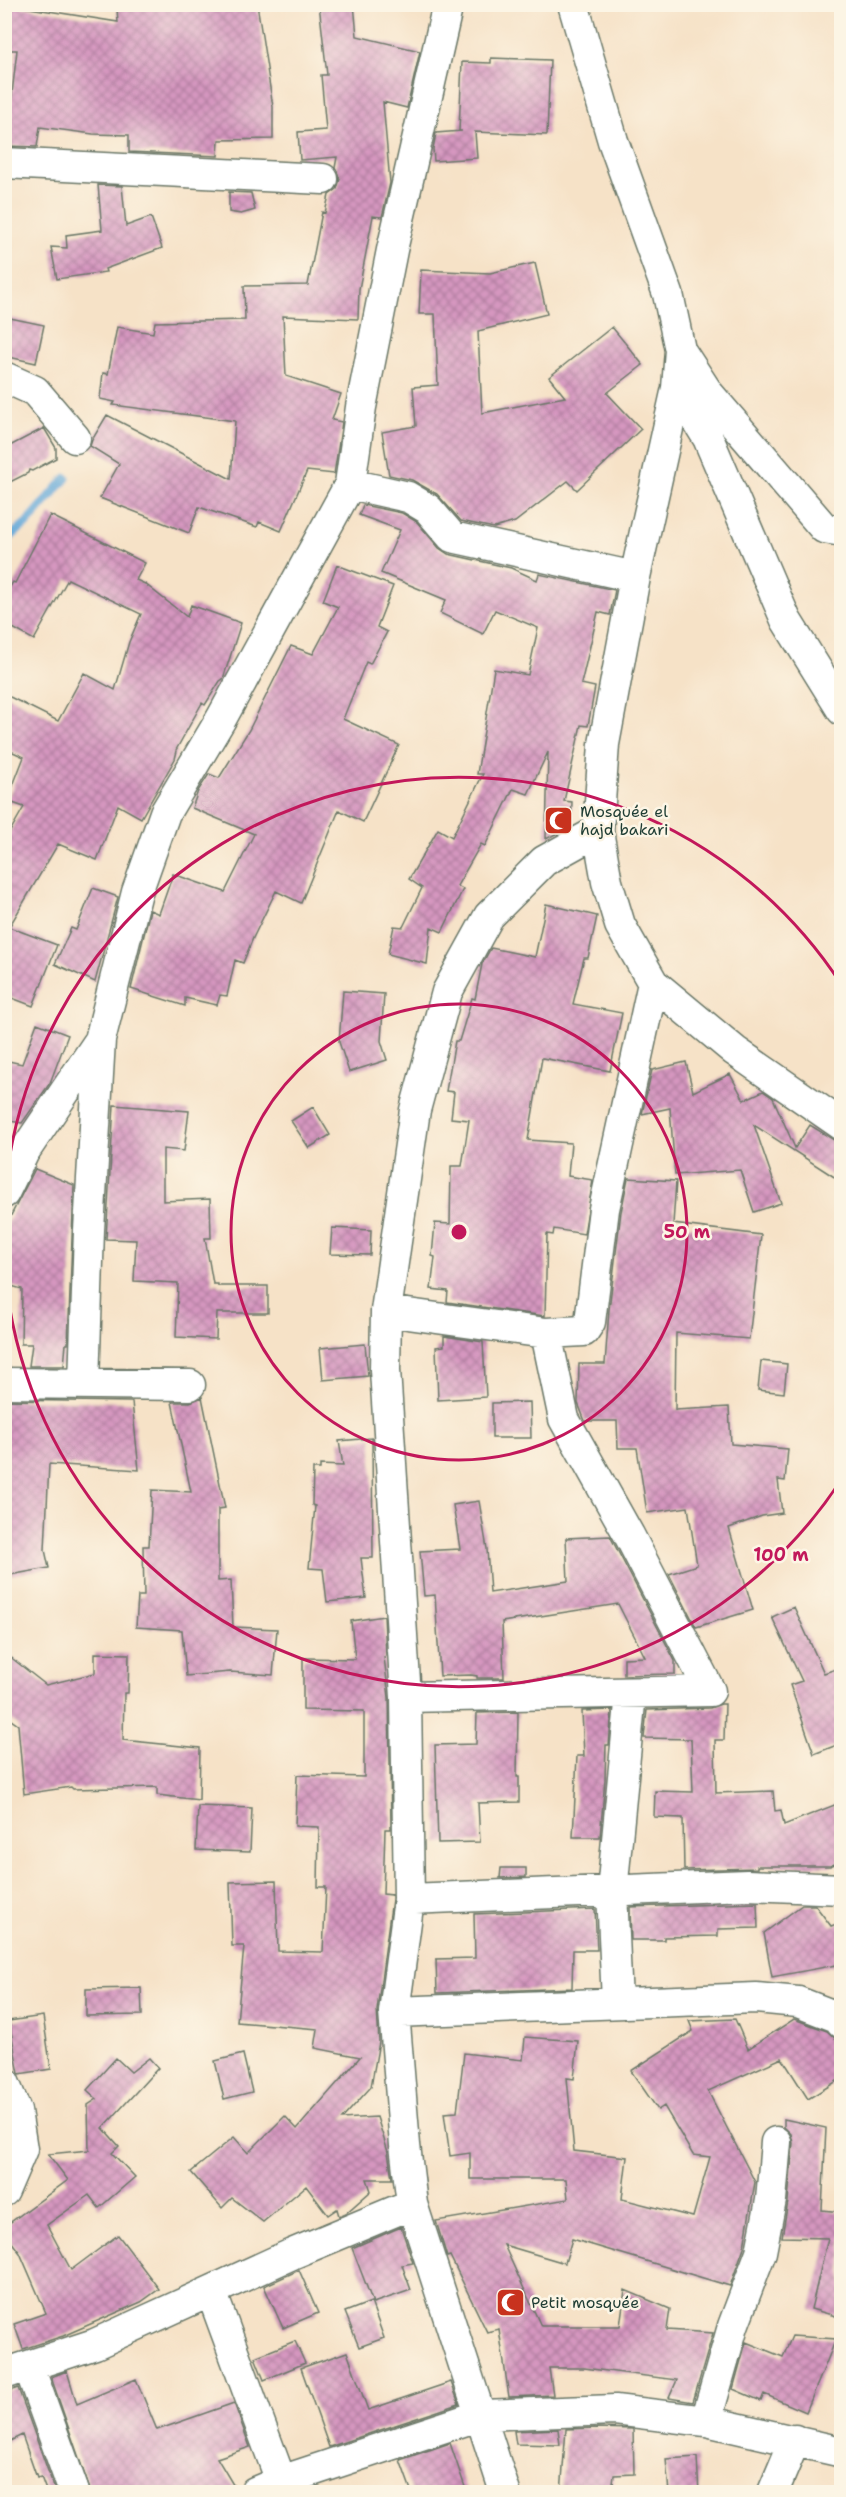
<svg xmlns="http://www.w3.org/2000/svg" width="846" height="2497" font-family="'Shantell Sans',sans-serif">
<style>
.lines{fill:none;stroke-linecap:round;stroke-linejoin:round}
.stream{stroke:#62a7d8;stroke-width:9}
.building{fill:url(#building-cross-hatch)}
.minor-casing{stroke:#6a7767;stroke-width:33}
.minor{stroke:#fff;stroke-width:30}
.ring{fill:none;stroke:#c2185b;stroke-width:3}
.labels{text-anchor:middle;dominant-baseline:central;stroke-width:5;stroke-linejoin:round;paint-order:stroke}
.poi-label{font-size:16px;fill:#1f3d34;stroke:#fcf5e5;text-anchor:start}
.centre{fill:#c2185b;stroke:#fcf5e5;stroke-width:3}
.ring-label{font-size:18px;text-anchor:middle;font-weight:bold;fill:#c2185b;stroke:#fcf5e5;stroke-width:5;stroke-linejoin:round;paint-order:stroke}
</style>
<defs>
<pattern id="building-cross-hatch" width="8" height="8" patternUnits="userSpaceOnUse" patternTransform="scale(1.5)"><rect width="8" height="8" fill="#d697c0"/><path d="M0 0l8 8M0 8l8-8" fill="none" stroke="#ad7c9d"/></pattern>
</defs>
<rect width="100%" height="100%" fill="#fcf5e5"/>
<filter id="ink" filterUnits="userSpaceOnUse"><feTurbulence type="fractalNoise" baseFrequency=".0167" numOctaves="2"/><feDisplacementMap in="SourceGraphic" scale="12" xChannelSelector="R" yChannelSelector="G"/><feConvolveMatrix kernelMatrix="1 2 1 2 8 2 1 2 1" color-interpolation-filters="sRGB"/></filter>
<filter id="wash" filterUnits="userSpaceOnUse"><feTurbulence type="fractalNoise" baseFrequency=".008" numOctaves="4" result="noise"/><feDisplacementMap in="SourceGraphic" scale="24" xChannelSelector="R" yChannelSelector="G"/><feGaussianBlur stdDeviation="1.35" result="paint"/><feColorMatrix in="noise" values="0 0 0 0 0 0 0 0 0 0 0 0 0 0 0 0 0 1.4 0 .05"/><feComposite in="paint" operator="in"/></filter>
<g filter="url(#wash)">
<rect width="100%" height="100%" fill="#f6e2c7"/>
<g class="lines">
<!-- stream -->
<path class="stream" d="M4 542 29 521 66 478"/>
</g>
<g id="blocks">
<!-- building -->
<path class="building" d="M4 4 118 22 117 9 173 8 172 4H257L273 107V139L219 140 218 156 129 152V135L93 134 40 127 37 147 6 146 17 50H4Z
M319 4H354L357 36 420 51 407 108 383 102 390 183 382 217 373 216 359 289 358 319 283 316 286 376 341 394 332 420 342 422 334 474 307 471 281 531 259 522 257 527 199 507 189 533 100 498 119 464 90 446 92 440 107 415 231 479 235 421 113 405 115 402 100 399 103 373 108 374 117 327 153 333 155 322 245 320 244 286 308 285 322 212 325 213 329 195 337 189 340 179 335 168 337 157 300 160 298 132 326 130 321 75H327Z
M491 58 550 60 547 135 475 132 477 158 434 161 433 149 436 133 462 131H459L462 62 491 63Z
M98 185 122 186 126 226 151 217 162 248 105 269 106 272 57 279 51 247 67 248 66 235 102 230Z
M229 192 251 193 255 210 241 214 229 212Z
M535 263 547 314 478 331 482 413 565 397 549 377 612 327 643 365 607 393 641 429 577 490 568 481 515 522 494 528 461 521 437 494 412 480 389 475 382 432 416 426 413 387 438 385 435 314H419L421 270 490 273Z
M10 318 44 325 36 363 4 356V342Z
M44 428 56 448V458L32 471 29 470 28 473 4 485V449Z
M363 505 402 513 417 522 439 548 448 554 511 568 537 580 539 574 615 590 610 615 598 612 581 684 595 687 588 726 581 725 564 801 572 802 571 826 546 839 548 752 528 794 513 789 485 846 481 844 457 886 463 889 442 932 431 927 427 964 388 954 394 926 403 927 422 888 409 879 438 829 452 837 483 774H477L494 669 528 675 538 628 495 610 483 634 440 613 446 600 381 573 400 530 359 515Z
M50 515 145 563 136 580 145 584 187 617 191 605 241 623 223 679 220 681 205 705 202 703 176 750 177 751 175 759 141 818 118 805 97 860 58 844 9 927 57 945 33 1006 4 995V842L24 807 7 801 24 757 4 748V694L58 721 84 673 115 690 129 642 141 614 68 579 34 640 4 623V596L13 582 15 583Z
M337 565 393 586 377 627 387 632 370 664 366 662 343 719 399 745 363 822 339 810 301 903 276 891 253 938 243 963 235 960 227 996 220 995 217 1005 185 998V1006L131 989 150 910 159 914 173 874 225 892 254 834 192 808 198 791 209 774 219 778 249 730 291 646 313 654 338 607 323 601Z
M93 888 118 897 95 982 55 964 71 928 76 930Z
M546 904 597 916 588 958H584L573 1004 622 1013 610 1071 542 1058 528 1140 571 1143 568 1176 593 1180 584 1234 554 1229 553 1235 547 1234 545 1316 447 1302 448 1291 431 1289 435 1257 432 1256 435 1223 450 1224 451 1166H462L469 1120 451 1118 454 1092 446 1091 455 1041H459L472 998 475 999 482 964 491 948 535 957Z
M343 991 384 994 381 1041 387 1060 349 1072 339 1042Z
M37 1023 68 1035 50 1083 22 1123 4 1120V1060L22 1064Z
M686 1062 693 1092 730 1074 744 1100 763 1091 773 1098 795 1148 810 1125 842 1145V1182L754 1125 781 1203 754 1212 740 1170 675 1175 670 1108 642 1114 652 1070Z
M114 1105 189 1111 184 1151 163 1149V1201L210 1199 211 1238H205L213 1284H218V1286H268V1313H217L216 1339 176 1337 178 1283 134 1281 136 1240 106 1239Z
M313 1107 330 1135 309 1148 291 1121Z
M35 1169 74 1185 68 1344H66L64 1366H29L32 1344H21L22 1289 4 1284V1229Z
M628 1178 676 1181 673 1224 761 1235 749 1339 676 1333 675 1410 729 1407 731 1444 788 1449 785 1481 778 1480 782 1513 762 1516 729 1528 753 1610 696 1627 669 1574 697 1565 688 1507 647 1513 637 1448H618L617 1421H585L578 1403 579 1364H605L609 1310 621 1212Z
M332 1228 371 1230 370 1255 330 1254Z
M444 1336 483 1342 486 1397 438 1400 436 1347 444 1346Z
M365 1344 368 1376 323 1380 320 1348Z
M761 1361 787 1364 784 1393 758 1390Z
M202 1397 225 1508 218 1509V1581L231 1580 233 1627 277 1629 273 1675 230 1672 186 1676 182 1630 136 1627 138 1596H144L143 1546H149L152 1490 191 1492 172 1402H190Z
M4 1400 132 1402 139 1470 49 1464 45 1550 49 1568 4 1576Z
M530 1402 531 1438H492V1403Z
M372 1438 373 1558H361L366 1598 327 1602 323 1569 309 1568 315 1506 312 1505 313 1469H320V1465L343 1466 339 1441Z
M479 1501 487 1549 490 1593 568 1581 566 1538 610 1536 675 1661V1674L624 1675V1658L645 1657 618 1604 502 1622 504 1678H477V1676L471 1675 440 1676 435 1595 424 1596 420 1551 460 1549 453 1505Z
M794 1607 824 1673 842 1667V1743L814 1754 790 1685 802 1681 772 1617Z
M384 1616 386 1656 384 1657 389 1698 391 1829H385L383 1894 392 1895V1899L377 2010 379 2042 371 2087 342 2119 377 2117 388 2152 392 2179H367L371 2191 346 2213 339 2216 337 2209 328 2215 306 2186 263 2222 232 2198 222 2208 191 2172 234 2137 248 2153 285 2116 297 2129 360 2057 315 2048 318 2029 237 2022 244 1946H232L230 1882 276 1881 278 1951 323 1952 326 1887H318L319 1827 295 1826 297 1775 364 1777V1711L303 1710V1658L355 1659 351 1621Z
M4 1652 46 1685 95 1673V1653L129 1654 128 1693H124L123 1740 200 1748 199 1800 157 1795V1787L73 1789 71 1787 24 1794 18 1725 4 1715Z
M721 1704H725L724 1740H715L716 1793 773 1791 775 1811 781 1810 784 1825 842 1802V1861L830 1866H757V1868L684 1870 683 1818 654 1817 655 1791 693 1792 691 1739 644 1738 647 1710 710 1708Z
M612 1710 609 1745H606L605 1779 600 1837H573L577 1756H584L582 1711Z
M518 1712 517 1777H519V1802L478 1803 480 1842 438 1843 435 1745 476 1744 477 1713Z
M198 1806 252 1808 250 1852 196 1850Z
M501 1868H526V1877L500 1878Z
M757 1903 758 1928 718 1929V1936L664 1937V1940H631L630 1907Z
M802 1905H815L831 1926 842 1922V1964L772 1977 764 1933Z
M595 1909 597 1950H573L572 1988 437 1993 436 1959 475 1958 474 1914Z
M141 1988 142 2015 86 2016V1989Z
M43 2016 51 2069 19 2074 9 2021Z
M735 2019 748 2049 794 2019 827 2031 836 2039 842 2040V2078L808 2099 782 2058 708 2091 755 2182 744 2247 730 2286 572 2239 565 2263 504 2245 541 2326H620L625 2290 670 2309 667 2330 713 2333 693 2402 669 2398 677 2380 584 2368H549L553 2395 509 2397 499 2329 487 2332 450 2256 447 2257 436 2221 568 2199 566 2179H470V2153L450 2156 444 2113 457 2112 464 2053 523 2060 525 2037 578 2041 574 2079 567 2078 574 2151 627 2157 622 2199 693 2217 710 2157 693 2155 664 2106 658 2110 631 2071 693 2031 689 2021Z
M243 2054 252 2092 224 2099 215 2061Z
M116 2058 131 2072 149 2058 158 2068 103 2128 119 2146 112 2153 135 2177 99 2208 89 2195 47 2225 71 2270 118 2235 159 2289 141 2302 63 2336 23 2349 14 2324 46 2313 20 2253 4 2232V2227L68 2180 48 2154 89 2150 88 2105 97 2099 87 2090Z
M784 2119 826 2128 822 2210 842 2212V2298L839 2317 811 2309 828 2238 782 2237 788 2202 793 2143 791 2134 784 2127Z
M401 2227 413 2263 402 2265 411 2290 373 2303 352 2248Z
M299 2270 318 2313 283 2328 264 2286Z
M371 2302 384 2338 359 2347 345 2312Z
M792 2336 836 2339 806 2412 764 2394 761 2401 733 2389 746 2342 783 2357Z
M295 2341 305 2363 264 2380 255 2357Z
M347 2352 368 2410 451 2382 459 2404 329 2447 301 2368Z
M67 2371 77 2404 136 2379 157 2430 234 2403 250 2447 217 2458 238 2493H91L51 2377Z
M18 2388 56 2493H47L41 2477 37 2478 22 2435 4 2444V2393Z
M596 2428 633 2429 634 2474 614 2475 612 2493H561L566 2429Z
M558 2429 560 2445 516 2444 514 2431Z
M450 2443 467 2493H412L400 2460Z
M697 2457 699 2493H669L666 2459Z"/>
</g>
</g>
<g filter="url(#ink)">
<use href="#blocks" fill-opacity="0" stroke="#6a7767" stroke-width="1.5"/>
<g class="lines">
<defs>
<path id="minor" d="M573 4 613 141 668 294 680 350 677 388 635 577 604 744 598 831 607 882 620 925 653 983 735 1051 842 1125
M4 163 323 179
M680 350 708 393 824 528 842 531
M4 377 35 391 75 438
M677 388 708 438 786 620 842 710
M350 484 408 497 428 509 452 537 635 577
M4 1193 24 1152 100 1040
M386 1311 546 1333 584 1331 590 1322 604 1209 653 983
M4 1383 190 1385
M84 1384 89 1230 100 1040 137 892 165 813 221 719 350 484 361 407 392 250 448 4
M406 1697 710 1691 629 1535 564 1419 546 1333
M409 1899 747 1885 842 1889
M617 2002 612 1892 631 1693
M394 2012 756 1998 798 2002 837 2017 842 2023
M4 2082 16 2111 22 2149 4 2191
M211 2291 285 2492
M29 2367 74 2492
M4 2374 95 2344 292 2254 412 2204
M706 2421 733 2326 761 2252 771 2200 776 2142
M255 2492 281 2481 481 2415 615 2410 706 2421 842 2452
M505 2492 412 2204 405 2145 394 2012 409 1899 406 1697 385 1370 386 1311 415 1110 447 992 489 916 544 861 598 831
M773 2492 795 2440"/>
</defs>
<!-- minor casing -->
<use href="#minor" class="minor-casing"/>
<!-- minor -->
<use href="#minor" class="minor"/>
</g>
</g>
<!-- distance rings -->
<g class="ring">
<circle cx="459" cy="1232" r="228"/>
<path d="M841 1480A456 456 0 0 1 5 1272M5 1192A456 456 0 0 1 841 984"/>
</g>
<!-- icons -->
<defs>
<symbol id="mosque-square" viewBox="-11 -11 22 22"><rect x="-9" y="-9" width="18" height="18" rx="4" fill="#c8321e" stroke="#fcf5e5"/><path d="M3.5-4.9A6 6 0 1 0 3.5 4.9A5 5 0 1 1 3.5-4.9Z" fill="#fff"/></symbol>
</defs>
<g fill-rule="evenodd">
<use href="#mosque-square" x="542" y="804" width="33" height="33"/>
<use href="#mosque-square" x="494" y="2286" width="33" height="33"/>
</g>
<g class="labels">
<!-- poi labels -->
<g class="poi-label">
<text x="580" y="811">Mosquée el<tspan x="580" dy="18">hajd bakari</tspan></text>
<text x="531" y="2302">Petit mosquée</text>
</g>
</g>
<circle cx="459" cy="1232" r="9" class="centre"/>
<g class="ring-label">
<text x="687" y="1238">50 m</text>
<text x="781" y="1561">100 m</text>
</g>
<!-- margin -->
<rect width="846" height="2497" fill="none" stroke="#fcf5e5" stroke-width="24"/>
</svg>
